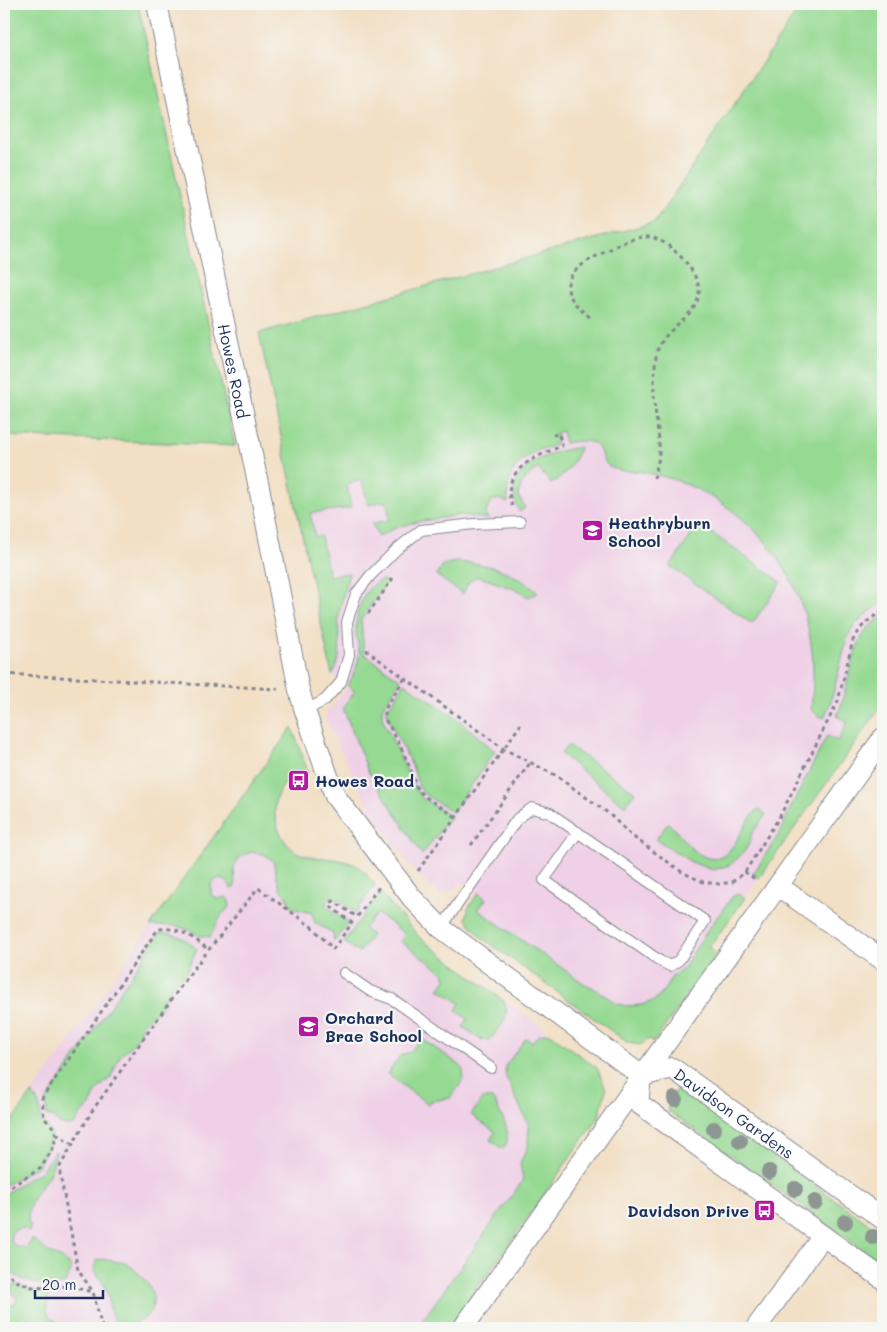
<svg xmlns="http://www.w3.org/2000/svg" width="887" height="1332" font-family="Mali,sans-serif">
<style>
.built{fill:#efd0e6}
.green{fill:#95d992;stroke:#588478}
.lines{fill:none;stroke-linecap:round;stroke-linejoin:round}
.lane-casing{stroke:#868791;stroke-width:12}
.street-casing{stroke:#868791;stroke-width:22}
.path{stroke:#868791;stroke-width:3;stroke-dasharray:4 4;stroke-linecap:butt}
.lane{stroke:#fff;stroke-width:10}
.street{stroke:#fff;stroke-width:20}
.tree{fill:#8d9693}
.labels{text-anchor:middle;dominant-baseline:central;stroke-width:4.5;stroke-linejoin:round;paint-order:stroke}
.street-label{font-size:16px;fill:#1b2f5e;stroke:#f6f6f2}
.poi-label{font-size:16px;font-weight:bold;fill:#1b2f5e;stroke:#f6f6f2;text-anchor:start}
</style>
<rect width="100%" height="100%" fill="#f6f6f2"/>
<filter id="ink" filterUnits="userSpaceOnUse"><feTurbulence type="fractalNoise" baseFrequency=".02" numOctaves="2"/><feDisplacementMap in="SourceGraphic" scale="10" xChannelSelector="R" yChannelSelector="G"/><feConvolveMatrix kernelMatrix="1 2 1 2 8 2 1 2 1" color-interpolation-filters="sRGB"/></filter>
<filter id="wash" filterUnits="userSpaceOnUse"><feTurbulence type="fractalNoise" baseFrequency=".0096" numOctaves="4" result="noise"/><feDisplacementMap in="SourceGraphic" scale="20" xChannelSelector="R" yChannelSelector="G"/><feGaussianBlur stdDeviation="1.12" result="paint"/><feColorMatrix in="noise" values="0 0 0 0 0 0 0 0 0 0 0 0 0 0 0 0 0 1.4 0 .05"/><feComposite in="paint" operator="in"/></filter>
<g filter="url(#wash)">
<rect width="100%" height="100%" fill="#f2dfc4"/>
<!-- built -->
<path class="built" d="M259 333 883 386V704L709 948 716 954 654 1042 649 1039 640 1045 628 1043 481 937 466 919 468 909 478 893 461 881 456 888 441 895 422 880 410 866 370 809 327 723 325 715 348 686 332 675Z
M292 727 308 772 288 782 280 790 275 800 274 810 277 820 280 831 289 847 299 853 347 862 360 868 420 938 597 1068 606 1089 599 1117 449 1328H4V1133Z"/>
<!-- green -->
<path class="green" d="M4 4H138L235 446 6 436 4 488Z
M802 4H883V603L869 612 854 626 847 639 831 701 824 718 817 715 811 709C813 690 814 671 812 652 804 573 752 509 678 481 664 476 649 473 634 471 628 471 620 471 615 469 590 461 615 434 565 443L562 431 556 433 557 443C552 448 545 448 539 450 515 462 505 477 508 503L499 499 491 501 486 512 488 519 461 515 417 522 394 528 379 537 372 524 390 519 386 501 368 505 362 480 347 484 351 508 310 513 315 537 321 536 329 576 349 573C346 586 341 601 339 615 337 637 345 654 332 675L259 333 655 222Z
M580 447C574 464 566 474 551 484L538 468C527 476 521 482 518 495L525 508 519 512C518 507 515 502 514 497 510 463 555 451 580 447Z
M699 524 781 582 752 624 670 566Z
M455 562C488 563 513 570 538 593L528 597 520 591 477 576 468 583 463 594 436 575 443 565Z
M383 580 387 582 361 620 364 654 401 680 382 709V718L416 790 422 798 451 816 422 855 368 771 343 708 355 691 348 686C353 676 359 664 359 652 359 646 356 639 356 633 355 615 362 585 383 580Z
M883 616V704L759 878 753 874 783 828 787 815 827 736 838 741 847 722 837 716C849 689 849 651 868 628 872 624 878 620 883 616Z
M405 683 456 718 495 751 453 812 425 795 419 787 413 768 388 718 387 710Z
M292 727 308 772C298 777 286 780 280 790 268 808 278 842 297 852 302 855 309 856 315 857 329 859 348 859 360 868 366 872 370 880 375 885L356 913 332 896 325 905 349 923 334 942 333 933 315 923 312 913 292 908 285 894 280 889 273 861 264 854 251 852 240 857 234 867 235 887 231 889C229 881 224 879 216 879L211 885V894L218 899 226 897 229 901 230 907 222 914 210 937C194 936 196 932 183 928 172 924 161 926 150 926Z
M568 745 635 792 625 806 561 754Z
M758 809 766 814 751 835V840L744 852 730 865 713 870 691 862 656 839 668 823C678 831 684 843 695 851 731 878 738 826 758 809Z
M380 892 420 938 504 1001C511 1019 500 1026 490 1040H482L463 1027 468 1019 456 1011 460 1003 439 989 446 979 444 973 400 941 405 934 377 913 364 929 372 935 359 953 344 942Z
M478 893 486 899 478 910 585 984 592 987 616 1003 626 1006 641 1005 653 1001 661 995 673 975 682 970 709 928 733 896 740 894 745 898 709 948 716 954 654 1042 649 1039 640 1045 628 1043 481 937 466 919 468 909Z
M160 933C176 932 186 939 197 949L186 973 172 985 161 1007 142 1025 136 1041 120 1056 111 1077 97 1090 90 1106 80 1115 74 1125C65 1126 59 1127 54 1118L47 1116 46 1101Z
M549 1033 597 1068 606 1089 599 1117 449 1328H417L523 1180 520 1163 528 1147 529 1126 506 1077 505 1070 506 1065 526 1038 532 1042 538 1035Z
M421 1038 461 1066C468 1079 458 1087 450 1098L431 1101 428 1104 387 1074 401 1055 410 1052Z
M677 1087 883 1234V1264L667 1110Z
M32 1093 39 1104 41 1119 51 1132 50 1143 38 1166 4 1186V1133Z
M487 1098 492 1099 495 1102C502 1118 514 1134 503 1149L490 1140 495 1132 471 1115 482 1099Z
M56 1151C54 1161 52 1170 47 1178 36 1194 28 1201 28 1222L31 1225 29 1232 25 1228 14 1230C6 1240 13 1248 25 1248L30 1244 31 1239C38 1241 41 1247 47 1251 53 1255 65 1260 69 1264 71 1267 71 1268 71 1272L64 1284C36 1286 24 1284 4 1266V1195L28 1178 39 1173Z
M102 1259C109 1261 118 1261 125 1263 132 1266 138 1273 143 1278 170 1308 137 1332 116 1322 108 1314 110 1299 106 1289 103 1282 97 1275 94 1269L96 1261Z
M16 1284 32 1290 45 1291 49 1296 47 1309 48 1315 65 1328H4V1301L14 1305 17 1301 16 1296 11 1292 12 1286Z"/>
</g>
<g filter="url(#ink)">
<g class="lines">
<defs>
<path id="lane" d="M305 711 325 700 341 682 349 655 347 622 356 594 370 576 397 549 421 530 474 524 520 522
M441 928 517 819 532 808 550 813 705 921 679 960 670 966 660 961 544 880 578 832
M344 973 370 991 392 999 491 1068"/>
<g id="street">
<path id="s1" d="M157 4 262 502 299 690 305 711 335 796 412 898 441 928 642 1076"/>
<path d="M778 886 883 960"/>
<path id="s2" d="M642 1076 672 1068 883 1219"/>
<path d="M641 1078 638 1103 883 1279"/>
<path d="M463 1328 883 738"/>
<path d="M756 1328 823 1236"/>
</g>
</defs>
<!-- lane casing -->
<use href="#lane" class="lane-casing"/>
<!-- street casing -->
<use href="#street" class="street-casing"/>
<!-- path -->
<path class="path" d="M590 317C552 289 567 270 603 253 616 246 633 236 649 237 669 239 701 273 699 293 697 319 659 329 656 357 654 372 653 391 655 406 656 421 660 437 659 452 659 460 656 470 654 478
M512 506C499 470 536 456 562 446L559 434 553 435
M368 614 393 578
M367 649V651L504 749 555 775 608 813 632 836 682 872 703 882 719 884 732 882 745 872 756 880
M4 674 278 689
M405 678 385 709V719L398 741 411 770 417 789 424 796 456 817
M471 845 530 763
M418 871 521 724
M745 872 780 816 838 701 853 640 864 624 883 610
M56 1134 73 1144
M4 1191 41 1168 54 1146 56 1134 53 1127 44 1118 42 1098 158 929C181 927 192 937 209 950
M4 1270 16 1281 32 1287 47 1288 69 1286 92 1292
M102 1328 93 1292 78 1270 59 1168 92 1111 191 972 258 888 312 927 333 949 352 923 330 906 333 901 357 917 379 887"/>
<!-- lane -->
<use href="#lane" class="lane"/>
<!-- street -->
<use href="#street" class="street"/>
</g>
<!-- trees -->
<g class="tree">
<circle cx="675" cy="1099" r="8"/>
<circle cx="714" cy="1129" r="8"/>
<circle cx="740" cy="1141" r="8"/>
<circle cx="769" cy="1172" r="8"/>
<circle cx="795" cy="1189" r="8"/>
<circle cx="815" cy="1202" r="8"/>
<circle cx="845" cy="1222" r="8"/>
<circle cx="873" cy="1237" r="8"/>
</g>
</g>
<!-- icons -->
<defs>
<symbol id="school-square" viewBox="-11 -11 22 22"><rect x="-9" y="-9" width="18" height="18" rx="4" fill="#b5179e" stroke="#f6f6f2"/><path d="M0-5L7-2L0 1L-7-2ZM-4 1L0 2.5L4 1V4Q0 6-4 4Z" fill="#fff"/></symbol>
<symbol id="bus-square" viewBox="-11 -11 22 22"><rect x="-9" y="-9" width="18" height="18" rx="4" fill="#b5179e" stroke="#f6f6f2"/><path d="M-5-6H5V4H4V6H2V4H-2V6H-4V4H-5ZM-3.5-4V0h7V-4ZM-3.5 1.2v1.5H-2V1.2ZM2 1.2v1.5H3.5V1.2Z" fill="#fff"/></symbol>
</defs>
<g fill-rule="evenodd">
<use href="#school-square" x="580" y="518" width="25" height="25"/>
<use href="#bus-square" x="286" y="768" width="25" height="25"/>
<use href="#school-square" x="296" y="1014" width="25" height="25"/>
<use href="#bus-square" x="752" y="1198" width="25" height="25"/>
</g>
<g class="labels">
<!-- street labels -->
<g class="street-label">
<text stroke="none"><textPath href="#s1" startOffset="375">Howes Road</textPath></text>
<text stroke="none"><textPath href="#s2" startOffset="108">Davidson Gardens</textPath></text>
</g>
<!-- poi labels -->
<g class="poi-label">
<text x="608" y="522">Heathryburn<tspan x="608" dy="18">School</tspan></text>
<text x="315" y="780">Howes Road</text>
<text x="325" y="1017">Orchard<tspan x="325" dy="18">Brae School</tspan></text>
<text x="749" y="1210" text-anchor="end">Davidson Drive</text>
</g>
</g>
<!-- margin -->
<rect width="887" height="1332" fill="none" stroke="#f6f6f2" stroke-width="20"/>
<!-- scale -->
<path d="M35 1290v8h68v-8" fill="none" stroke="#1b2f5e" stroke-width="2.5"/>
<text x="42" y="1290" font-size="15" fill="#1b2f5e" stroke="#f6f6f2" stroke-width="4" paint-order="stroke">20 m</text>
</svg>
